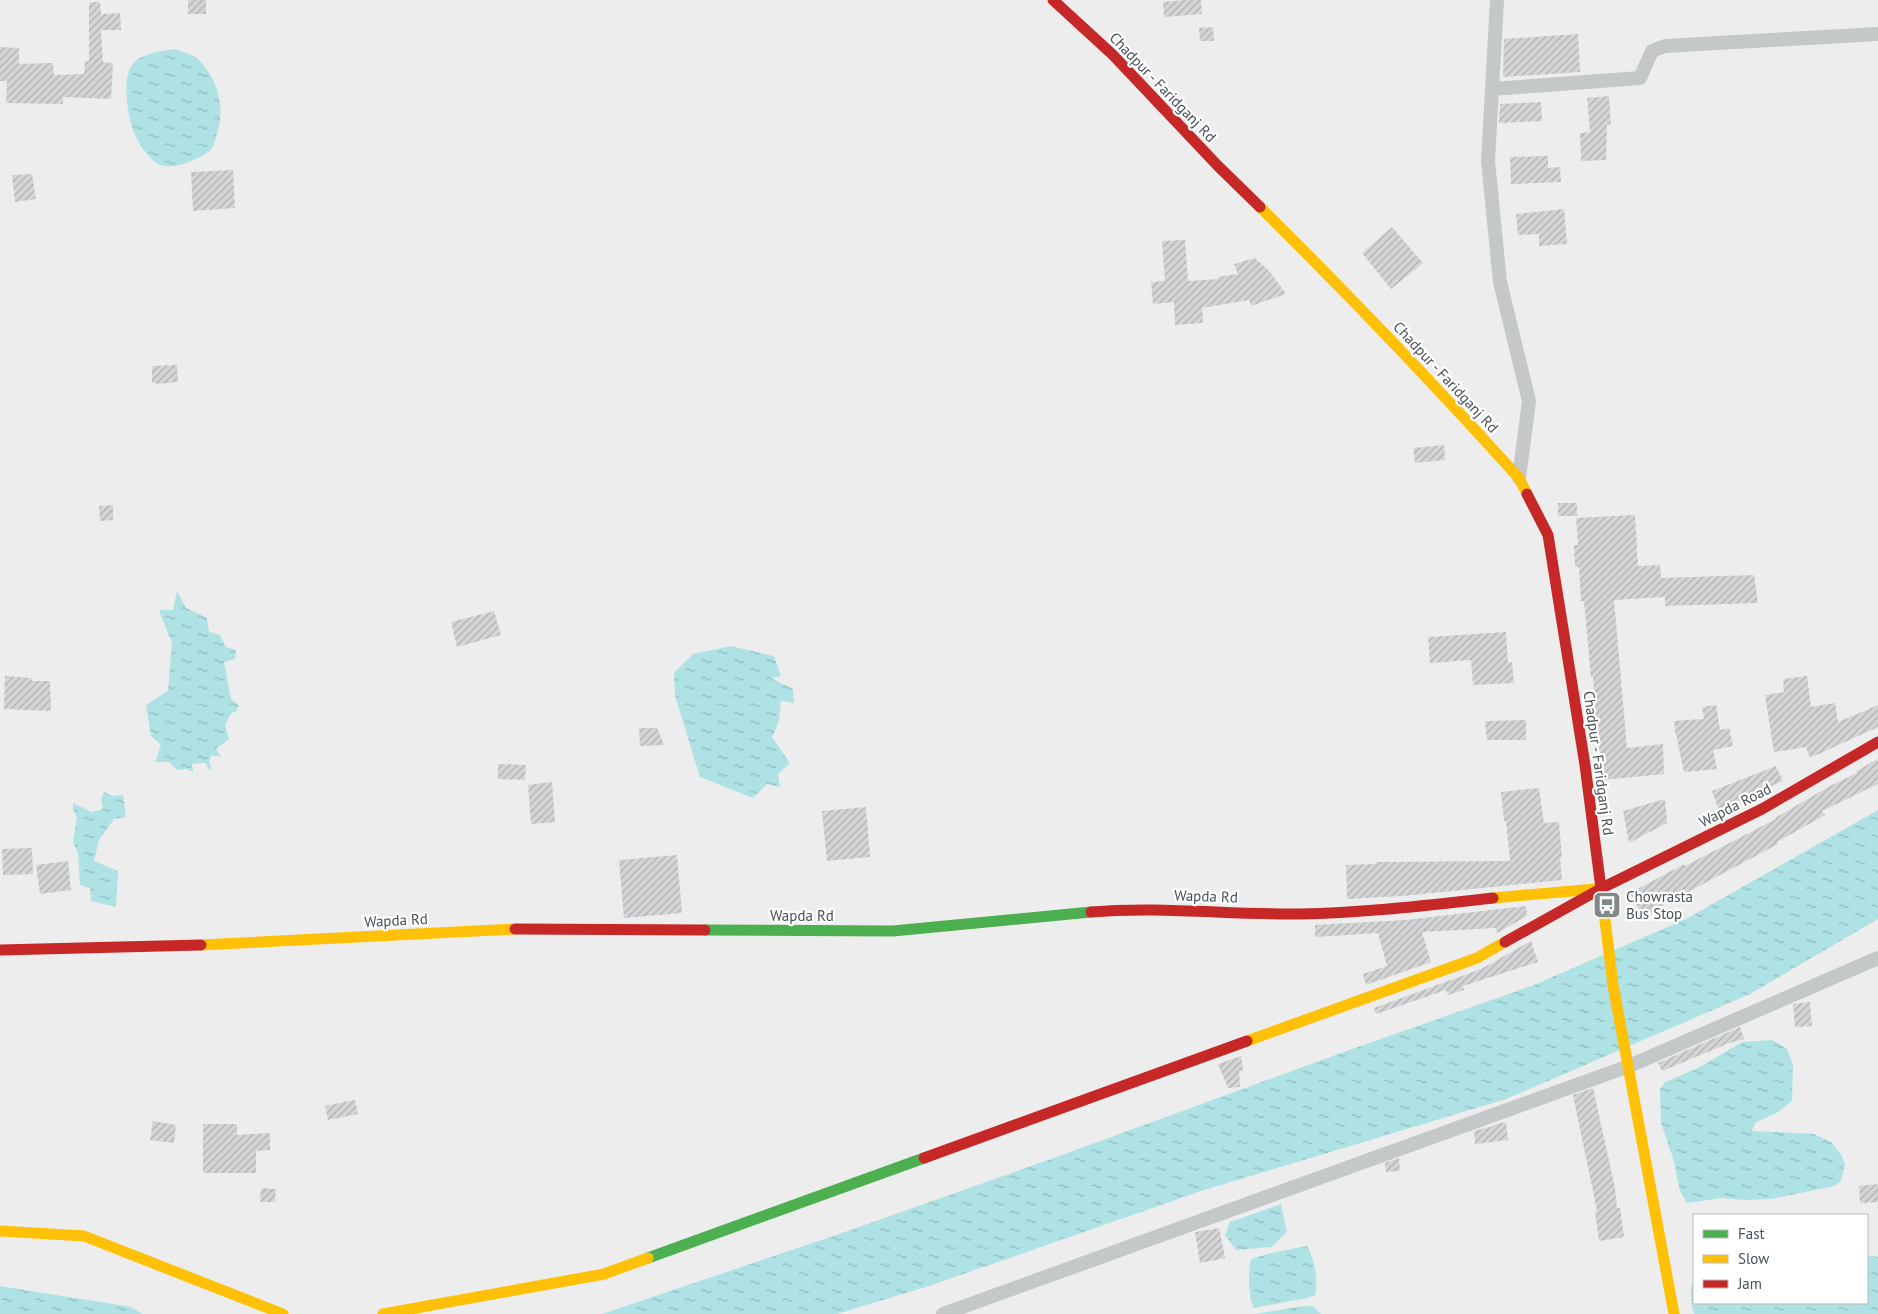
<svg xmlns="http://www.w3.org/2000/svg" width="1878" height="1314" font-family="'PT Sans',sans-serif">
<style>
.water{fill:url(#water-ripples)}
.building{fill:url(#building-hatch)}
.lines{fill:none;stroke-linecap:round;stroke-linejoin:round}
.street{stroke:#c5c8c8;stroke-width:14}
.fast{stroke:#4caf50;stroke-width:11}
.slow{stroke:#ffc107;stroke-width:11}
.jam{stroke:#c62828;stroke-width:11}
.labels{text-anchor:middle;dominant-baseline:central;stroke-width:4.5;stroke-linejoin:round;paint-order:stroke}
.street-label{font-size:15px;fill:#475257;stroke:#fff}
.poi-label{font-size:15px;fill:#475257;stroke:#fff;text-anchor:start}
</style>
<defs>
<pattern id="water-ripples" width="26" height="14" patternUnits="userSpaceOnUse" patternTransform="scale(1.25)"><rect width="26" height="14" fill="#aee2e4"/><path d="M2 4q2-2 4 0t4 0M15 11q2-2 4 0t4 0" fill="none" stroke="#8fbabc"/></pattern>
<pattern id="building-hatch" width="6" height="6" patternUnits="userSpaceOnUse" patternTransform="scale(1.25)"><rect width="6" height="6" fill="#d4d5d6"/><path d="M-1 1l2-2M0 6l6-6M5 7l2-2" fill="none" stroke="#aeafb0"/></pattern>
</defs>
<rect width="100%" height="100%" fill="#eeeded"/>
<!-- water -->
<path class="water" d="M175 49C182 52 194 54 199 60 219 81 226 110 216 137 214 143 213 150 207 153 196 160 175 170 161 165 148 161 133 135 131 123 127 109 123 79 131 67 139 53 161 51 175 49Z
M177 591 186 608 207 618 209 632 220 635 226 647 236 650 235 659 224 662 231 699 239 705 236 712 231 713 225 725 229 739 216 749 221 757 211 755 209 762 212 770 208 768 205 763 192 764 193 772 187 769 177 770 169 762H155L161 745 151 736 146 705 168 691 172 643 159 610H173Z
M731 646 774 656 781 676 771 678 793 689 794 703 781 701 779 721 772 737 790 763 778 774 780 787 767 784 753 798 700 777 675 696 674 673 693 654Z
M104 792 114 796 123 795 126 817 114 819 99 840 94 861 118 871 116 907 91 901 90 888 80 885 78 853 73 842 77 817 73 809V803L92 812 103 809 101 799Z
M1878 810V919L1750 994 1506 1099 1201 1191 932 1285 837 1314H602L842 1233 1048 1160 1341 1053 1534 985 1688 918Z
M1772 1040 1787 1049 1793 1064 1792 1101 1778 1112 1755 1123 1752 1131 1814 1134 1831 1142 1842 1156 1845 1165 1841 1181 1834 1186 1772 1199 1745 1200 1722 1198 1687 1203 1680 1191 1673 1158 1661 1123 1660 1089 1665 1082 1698 1068 1742 1042Z
M1281 1204 1287 1232 1271 1247 1236 1250 1225 1235 1230 1222Z
M1307 1246C1314 1256 1319 1283 1315 1295L1307 1298 1254 1308C1248 1299 1248 1269 1251 1259L1271 1253Z
M1873 1256 1878 1257V1314H1694C1691 1305 1690 1294 1692 1284H1694V1303H1867V1257Z
M0 1286 131 1307 142 1314H0Z
M1304 1306H1312L1321 1314H1255Z"/>
<!-- building -->
<path class="building" d="M188 0H206V14H188Z
M1185 0H1201L1202 14 1164 17 1163 2Z
M89 2H100L101 14 120 13 121 30H101L103 62 113 63 111 99 63 97V104L6 103 7 81H0V47L19 48V64L53 63 54 75 84 74 85 61H89Z
M1213 27 1214 41H1200L1199 28Z
M1578 34 1580 72 1503 77 1504 39Z
M1609 96 1611 124 1607 125 1606 160 1581 161 1580 133 1590 132 1587 98Z
M1541 102 1542 121 1499 123 1500 104Z
M1548 156V168L1560 167 1561 182 1511 184 1510 157Z
M233 170 235 208 193 211 191 172Z
M32 174 36 199 15 202 12 175Z
M1564 209 1567 244 1539 246V234L1518 235 1516 214Z
M1392 227 1423 263 1391 289 1362 253Z
M1185 240 1188 281 1218 279V277L1238 274 1234 264 1255 258 1270 272 1286 294 1251 306 1249 300 1202 308 1203 323 1175 325 1174 302 1153 304 1151 282 1165 281 1162 241Z
M177 365 178 382 156 384V383H152V366Z
M1444 445 1445 460 1415 463 1413 448Z
M1558 503H1577V516H1558Z
M113 505V520L100 521 99 506Z
M1635 515 1638 566 1660 565 1661 578 1754 575 1758 603 1665 606V597L1614 600 1627 748 1663 744 1664 774 1603 780 1599 745H1598L1593 677H1591L1584 601H1581L1579 567H1575L1574 545H1578L1576 518Z
M494 611 501 635 457 647 451 622Z
M1506 632 1508 663 1512 662 1514 683 1473 685 1471 660 1430 663 1428 637Z
M5 676 32 678V681H50L51 711 4 709Z
M1807 676 1811 707 1835 703 1838 722 1878 705V727L1810 758 1806 747 1774 752 1765 695 1784 692 1783 679Z
M1716 705 1720 730 1729 728 1733 746 1713 750 1717 769 1684 772 1675 730 1674 721 1704 719 1702 707Z
M1526 720V740H1487L1485 721Z
M639 728H657L664 745 640 746Z
M1878 759V784L1822 811 1825 815 1777 842 1778 844 1643 916 1630 893 1684 864 1685 866 1776 819 1775 818 1830 786 1857 773 1856 771Z
M498 764 526 765 525 780 498 779Z
M1776 766 1783 781 1719 810 1712 791Z
M552 782 555 822 531 824 528 785Z
M1539 788 1544 823 1559 822 1562 858H1560L1562 880 1403 896 1347 899 1346 865 1376 864V862L1510 861 1506 821H1504L1501 792Z
M1665 799 1667 823 1629 843 1623 811Z
M866 807 870 857 827 861 822 811Z
M32 848 33 874 3 875 2 849Z
M677 855 682 913 624 918 619 860Z
M68 861 71 890 40 894 36 865Z
M1526 906 1527 916 1497 933 1496 928 1422 932 1431 962 1366 985 1363 974 1387 966 1378 933 1315 937V925L1405 920Z
M1531 941 1538 962 1463 986 1464 990 1448 995 1446 990 1376 1014 1374 1008 1481 969Z
M1810 1002 1812 1026 1795 1027 1793 1004Z
M1740 1027 1744 1039 1727 1044 1662 1071 1658 1063Z
M1241 1056 1243 1070 1239 1071 1240 1087 1228 1088 1218 1064Z
M1593 1088 1615 1188 1617 1208H1620L1624 1237 1599 1241 1595 1211H1597L1573 1095Z
M355 1100 358 1114 328 1120 325 1106Z
M153 1121 176 1125 174 1143 150 1140Z
M1506 1122 1508 1140 1475 1144 1474 1131 1493 1126 1495 1124Z
M203 1124H237V1135L270 1133V1150L256 1151V1173H203Z
M1399 1158 1400 1171 1386 1172 1385 1163Z
M1878 1184V1202L1860 1203 1859 1186Z
M261 1188 276 1189 275 1202H260Z
M1219 1228 1225 1258 1200 1263 1195 1232Z"/>
<g class="lines">
<!-- street -->
<path class="street" d="M1497 0 1488 161 1500 282 1529 401 1519 478
M1492 89 1640 78 1652 51 1665 46 1878 34
M943 1314 1629 1066 1878 958"/>
<!-- fast -->
<path class="fast" d="M705 930 893 931 1091 912
M648 1258 924 1158"/>
<!-- slow -->
<path class="slow" d="M1260 207C1349 295 1435 385 1519 478L1527 494
M1602 896 1613 985 1674 1314
M1493 898 1595 889
M201 945 515 929
M1247 1041 1477 958 1505 942
M0 1231 84 1236 283 1314
M383 1314 604 1274 648 1258"/>
<!-- jam -->
<path class="jam" d="M1053 0 1113 55 1218 166 1260 207
M1527 494 1548 535 1585 765 1602 896
M1091 912C1160 906 1230 915 1300 914 1364 913 1429 905 1493 898
M515 929 705 930
M1505 942 1602 888 1762 809 1878 742
M0 950 201 945
M924 1158 1247 1041"/>
</g>
<!-- icons -->
<defs>
<symbol id="bus-square" viewBox="-11 -11 22 22"><rect x="-9" y="-9" width="18" height="18" rx="4" fill="#81888c" stroke="#fff"/><path d="M-5-6H5V4H4V6H2V4H-2V6H-4V4H-5ZM-3.5-4V0h7V-4ZM-3.5 1.2v1.5H-2V1.2ZM2 1.2v1.5H3.5V1.2Z" fill="#fff"/></symbol>
</defs>
<g fill-rule="evenodd">
<use href="#bus-square" x="1591" y="889" width="32" height="32"/>
</g>
<g class="labels">
<!-- street labels -->
<g class="street-label">
<text transform="translate(1163 87) rotate(46)">Chadpur - Faridganj Rd</text>
<text transform="translate(1446 377) rotate(47)">Chadpur - Faridganj Rd</text>
<text transform="translate(1599 763) rotate(82)">Chadpur - Faridganj Rd</text>
<text transform="translate(1735 805) rotate(-27)">Wapda Road</text>
<text transform="translate(1206 896) rotate(2)">Wapda Rd</text>
<text x="802" y="915">Wapda Rd</text>
<text transform="translate(396 920) rotate(-3)">Wapda Rd</text>
</g>
<!-- poi labels -->
<g class="poi-label">
<text x="1626" y="896">Chowrasta<tspan x="1626" dy="17">Bus Stop</tspan></text>
</g>
</g>
<!-- legend -->
<rect x="1693" y="1214" width="175" height="90" fill="#ffffff" stroke="#b5babc"/>
<rect x="1703" y="1230" width="25" height="8" fill="#4caf50" stroke="#b5babc"/>
<text x="1738" y="1239" font-size="15" fill="#475257">Fast</text>
<rect x="1703" y="1255" width="25" height="8" fill="#ffc107" stroke="#b5babc"/>
<text x="1738" y="1264" font-size="15" fill="#475257">Slow</text>
<rect x="1703" y="1280" width="25" height="8" fill="#c62828" stroke="#b5babc"/>
<text x="1738" y="1289" font-size="15" fill="#475257">Jam</text>
</svg>
